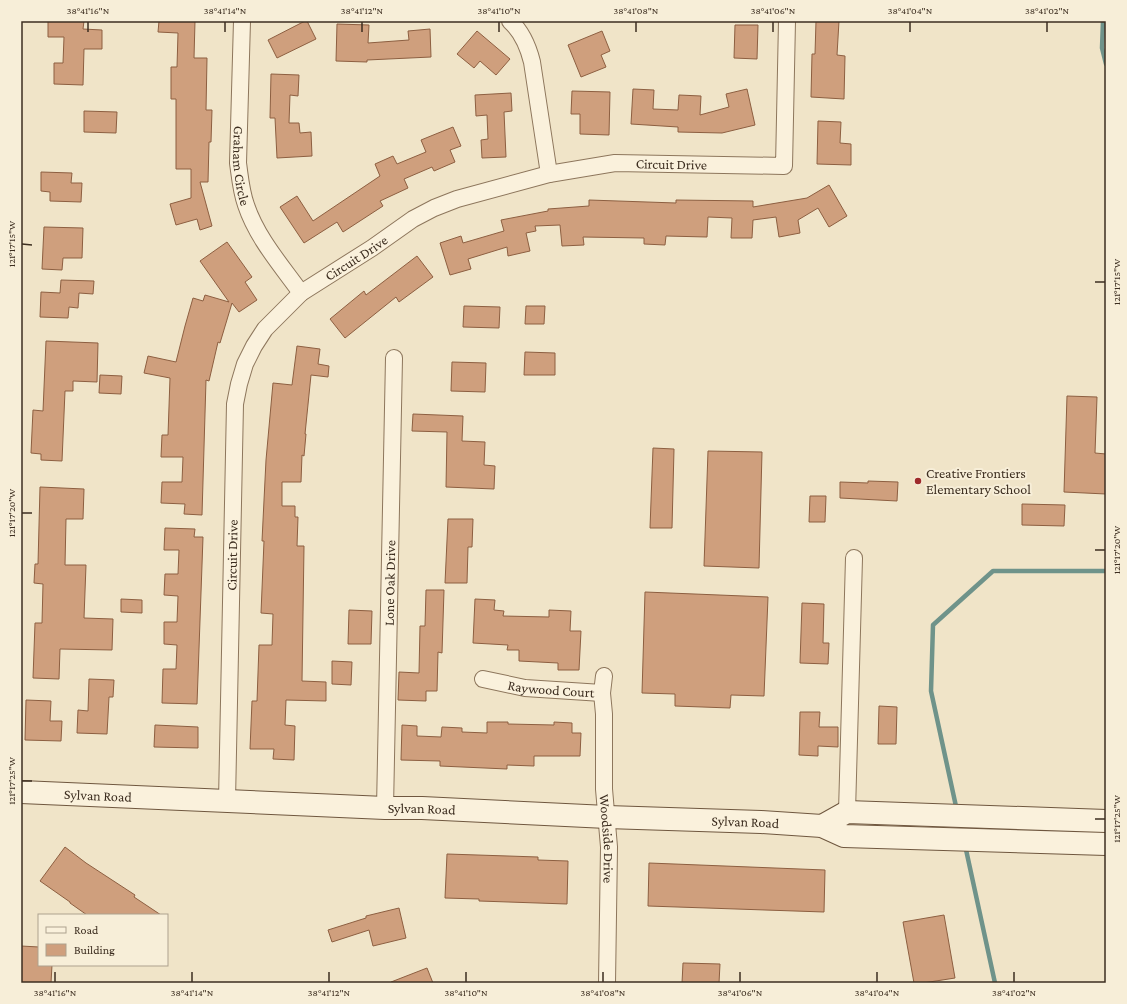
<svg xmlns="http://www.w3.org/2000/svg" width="1127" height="1004" font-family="'Crimson Pro',serif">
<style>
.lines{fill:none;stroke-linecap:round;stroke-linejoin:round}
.stream{stroke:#6f938a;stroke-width:4.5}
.building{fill:#cf9f7d;stroke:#8d5f41}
.street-casing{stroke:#8d765c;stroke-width:18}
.secondary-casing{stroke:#6f573f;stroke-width:24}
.street{stroke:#faf1dc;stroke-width:16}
.secondary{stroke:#faf1dc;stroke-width:22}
.ticks{fill:none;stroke:#3d2e20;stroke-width:1.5}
.poi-dot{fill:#9e2a2b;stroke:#f7eed8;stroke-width:1.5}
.labels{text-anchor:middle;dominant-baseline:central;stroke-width:4;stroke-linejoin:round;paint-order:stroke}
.street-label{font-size:14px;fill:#3d2e20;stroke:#f7eed8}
.poi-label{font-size:14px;fill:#3d2e20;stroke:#f7eed8;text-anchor:start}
.neatline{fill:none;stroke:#3d2e20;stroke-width:1.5}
.ticks-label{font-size:10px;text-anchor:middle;fill:#3d2e20}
</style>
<rect width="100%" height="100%" fill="#f0e4c8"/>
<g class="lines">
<!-- stream -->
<path class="stream" d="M1103 21 1102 48 1106 64
M957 811 931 691 933 625 993 571H1106
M965 845 995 983"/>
</g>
<!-- building -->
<path class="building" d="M48 21H84L83 29 102 30V49H84L83 85 54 84V63H63L64 37H48Z
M159 21H195L194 58H207L206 110H212L211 142H209L208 182H200L212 226 200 230 197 219 176 225 170 204 191 198V169H176V99H171V67H177L178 33 158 32Z
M305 21H307L316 39 277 58 268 40Z
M816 21H839L837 55 845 56 844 99 811 97 812 54H815Z
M337 24 369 25 368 43 409 40 408 31 430 29 431 57 367 60V62L336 61Z
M735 25H758L757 59 734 58Z
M477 31 510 59 496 75 480 61 474 68 457 54Z
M602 31 610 51 601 55 606 67 581 77 568 45Z
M271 74 299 75 298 96 290 95 289 123H299L300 133 311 132 312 156 277 158 275 118H270Z
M633 89 654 90 653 109 678 110 679 95 701 96 700 115 729 107 726 94 747 89 755 125 722 133 678 132V127L631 124Z
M572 91 610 92 609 135 580 134V114H571Z
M511 93 512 111 504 112 506 157 482 158 481 140 488 139 487 115 476 116 475 95Z
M84 111 117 112 116 133 84 132Z
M818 121 841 122 840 143 851 144V165L817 164Z
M453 127 461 146 450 150 455 162 434 171 432 167 404 179 408 188 380 201 383 206 343 232 337 222 304 243 280 207 297 196 313 221 380 176 375 164 393 156 397 164 426 152 421 140Z
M41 172 72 173 71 183H82L81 202 50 201V192L41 191Z
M829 185 847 216 829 227 818 208 798 220 800 233 779 237 776 217 753 220 752 238H731L732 218 708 217 707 237 666 236 665 245 644 244V238L583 237 584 245 562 246 560 225 535 226 536 231 526 233 530 251 508 256 507 247 468 259 471 269 450 275 440 243 461 236 463 243 504 231 501 220 548 211V209L589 206V200L676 203V200L753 201V207L807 198Z
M44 227 83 228 82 258H63L62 270 42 269Z
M227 242 252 277 245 282 257 300 239 312 232 303 220 343 218 342 209 381 206 380 202 515 184 514 185 504 161 503 162 482H182L183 457H161L162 435H168L170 378 144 373 148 356 176 362 185 326 193 298 203 301 205 295 229 302 200 261Z
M417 256 433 277 399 302 396 297 345 338 330 319 364 291 366 295Z
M61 280 94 281 93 294 79 293 78 308 69 307 68 318 40 317 41 292 60 293Z
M464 306 500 307 499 328 463 327Z
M526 306H545L544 324H525Z
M46 341 98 343 97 382 73 381V391H65L62 461 41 460V454L31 453 33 410 43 411Z
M297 346 320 349 318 364 329 366 328 377 311 375 305 434H306L304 456 302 455 301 482H282V506H295V517H298L297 546H304L302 681 326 682V701L286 700 285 725 295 726 294 760 273 759 274 749H250L252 701H257L259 645H272L273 614 261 613 264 541H262L266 460 273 383 292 385Z
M525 352 555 353V375H524Z
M452 362 486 363 485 392 451 391Z
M100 375 122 376 121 394 99 393Z
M1067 396 1097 397 1095 453 1106 454V494L1064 492Z
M413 414 463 416 462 441 485 442 484 465 495 466 494 489 446 487 447 432 412 431Z
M653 448 674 449 672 528H650Z
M708 451 762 452 759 568 704 566Z
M868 481 898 482 897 501 840 498V482L868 483Z
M40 487 84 489 83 519H66L65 565H86L84 618 113 619 112 650 60 649 59 679 33 678 35 623H42L43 584 34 583 35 564H38Z
M810 496H826L825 522H809Z
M1022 504 1065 505 1064 526 1022 525Z
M448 519H473L472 547H468L467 583H445Z
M165 528 195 529 194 537H203L197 704 162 703 163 669H176L177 645 164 644V622H177L178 596 164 595 165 574H178L179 550H164Z
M426 590H444L442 653 438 652 437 691H426V701L398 700 399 672 419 673 420 626H425Z
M645 592 768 597 764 696 731 695 730 708 675 706V694L642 693Z
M121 599 142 600V613L121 612Z
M475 599 495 600 494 610 504 611 503 616 549 617V610L571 611 570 631H581L579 670H558V663L519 661V650H507L508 645 473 643Z
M802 603 824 604 823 643H829L828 664 800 663Z
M349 610 372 611 371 644H348Z
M332 661 352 662 351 685 332 684Z
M89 679 114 680 113 697H109L107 734 77 733 78 710 88 711Z
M26 700 51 701 50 721H62L61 741 25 740Z
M879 706 897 707 896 744H878Z
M800 712H820L819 727H838V747L818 746V756L799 755Z
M487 722H508V724L554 725V722L572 723V733H581L580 756H534V766L507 765V769L440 766V761L401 760 402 725 417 726V736L441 737 442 727 462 728V732L487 733Z
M155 725 198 727V748L154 747Z
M65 847 86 863 135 895 134 897 161 915H87L70 903V902L40 881Z
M447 854 538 857V860L568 861 567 904 479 901V899L445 898Z
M649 863 825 870 824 912 648 906Z
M399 908 406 938 373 946 369 930 332 942 328 930 366 918V916Z
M944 915 955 978 923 983H914L903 922Z
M21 946 39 947V965H52L51 983H21Z
M683 963 720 964 719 983H682Z
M427 968 433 983H391V982Z"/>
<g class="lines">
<defs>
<g id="street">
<path id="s1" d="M242 21 238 163C240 177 241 191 246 205 257 238 281 265 301 293"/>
<path d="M510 21C522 32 528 46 532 62L549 174"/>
<path id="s2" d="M604 676 602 693 604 714V789L609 847 607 983"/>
<path id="s3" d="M483 679 525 688 602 693"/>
<path id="s4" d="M227 801 235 404 239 384 245 364 254 346 265 329 301 293 372 248 413 219 434 208 457 199 549 174 615 163 784 166 787 21"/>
<path id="s5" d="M385 808 394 358"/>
<path d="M847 812 854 558"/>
</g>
<g id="secondary">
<path id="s6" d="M21 792 385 808H422L607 817 761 822 822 826 844 836 1106 844"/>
<path d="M822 826 847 812 1106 821"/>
</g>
</defs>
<!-- street casing -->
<use href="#street" class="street-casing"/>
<!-- secondary casing -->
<use href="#secondary" class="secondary-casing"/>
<!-- street -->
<use href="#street" class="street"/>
<!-- secondary -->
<use href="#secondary" class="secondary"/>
</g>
<!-- ticks -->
<path class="ticks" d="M88 32V22M225 32V22M362 32V22M499 32V22M636 32V22M773 32V22M910 32V22M1047 32V22M22 244 32 245M1095 282H1105M22 513H32M1095 550H1105M22 781H32M1095 819H1105M55 982V972M192 982V972M329 982V972M466 982V972M603 982V972M740 982V972M877 982V972M1014 982V972"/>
<!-- markers -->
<circle class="poi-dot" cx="918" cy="481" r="4"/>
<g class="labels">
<!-- street labels -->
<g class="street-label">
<text stroke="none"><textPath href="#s4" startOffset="931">Circuit Drive</textPath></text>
<text stroke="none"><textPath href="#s1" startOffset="145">Graham Circle</textPath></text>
<text stroke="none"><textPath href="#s4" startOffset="595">Circuit Drive</textPath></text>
<text stroke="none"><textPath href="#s4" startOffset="246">Circuit Drive</textPath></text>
<text stroke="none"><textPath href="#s5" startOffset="225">Lone Oak Drive</textPath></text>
<text stroke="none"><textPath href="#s3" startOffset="69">Raywood Court</textPath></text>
<text stroke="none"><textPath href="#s6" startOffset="77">Sylvan Road</textPath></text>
<text stroke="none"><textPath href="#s6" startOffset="401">Sylvan Road</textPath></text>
<text stroke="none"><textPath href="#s6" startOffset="725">Sylvan Road</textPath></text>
<text stroke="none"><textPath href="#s2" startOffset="163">Woodside Drive</textPath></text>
</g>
<!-- poi labels -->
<g class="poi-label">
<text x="926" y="473">Creative Frontiers<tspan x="926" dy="16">Elementary School</tspan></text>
</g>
</g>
<!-- border -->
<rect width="1127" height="1004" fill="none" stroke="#f7eed8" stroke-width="44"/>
<!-- legend -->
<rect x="38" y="914" width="130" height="52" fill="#f7eed8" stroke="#ada18e"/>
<rect x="46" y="927" width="20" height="6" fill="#faf1dc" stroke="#ada18e"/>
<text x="74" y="934" font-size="12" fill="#3d2e20">Road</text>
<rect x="46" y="944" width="20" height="12" fill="#cf9f7d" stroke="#ada18e"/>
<text x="74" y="954" font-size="12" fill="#3d2e20">Building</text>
<rect x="22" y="22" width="1083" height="960" class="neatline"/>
<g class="ticks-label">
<text x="88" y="14">38°41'16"N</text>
<text x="225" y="14">38°41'14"N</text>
<text x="362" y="14">38°41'12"N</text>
<text x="499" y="14">38°41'10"N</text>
<text x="636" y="14">38°41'08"N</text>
<text x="773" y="14">38°41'06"N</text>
<text x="910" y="14">38°41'04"N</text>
<text x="1047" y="14">38°41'02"N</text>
<text transform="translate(11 244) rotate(-90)" y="4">121°17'15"W</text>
<text transform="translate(1116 282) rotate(-90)" y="4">121°17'15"W</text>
<text transform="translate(11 513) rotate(-90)" y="4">121°17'20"W</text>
<text transform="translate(1116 550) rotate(-90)" y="4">121°17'20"W</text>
<text transform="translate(11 781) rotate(-90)" y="4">121°17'25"W</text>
<text transform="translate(1116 819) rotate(-90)" y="4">121°17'25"W</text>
<text x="55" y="996">38°41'16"N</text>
<text x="192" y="996">38°41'14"N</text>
<text x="329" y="996">38°41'12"N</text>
<text x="466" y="996">38°41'10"N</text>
<text x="603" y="996">38°41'08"N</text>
<text x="740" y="996">38°41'06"N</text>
<text x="877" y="996">38°41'04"N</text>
<text x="1014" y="996">38°41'02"N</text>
</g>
</svg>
